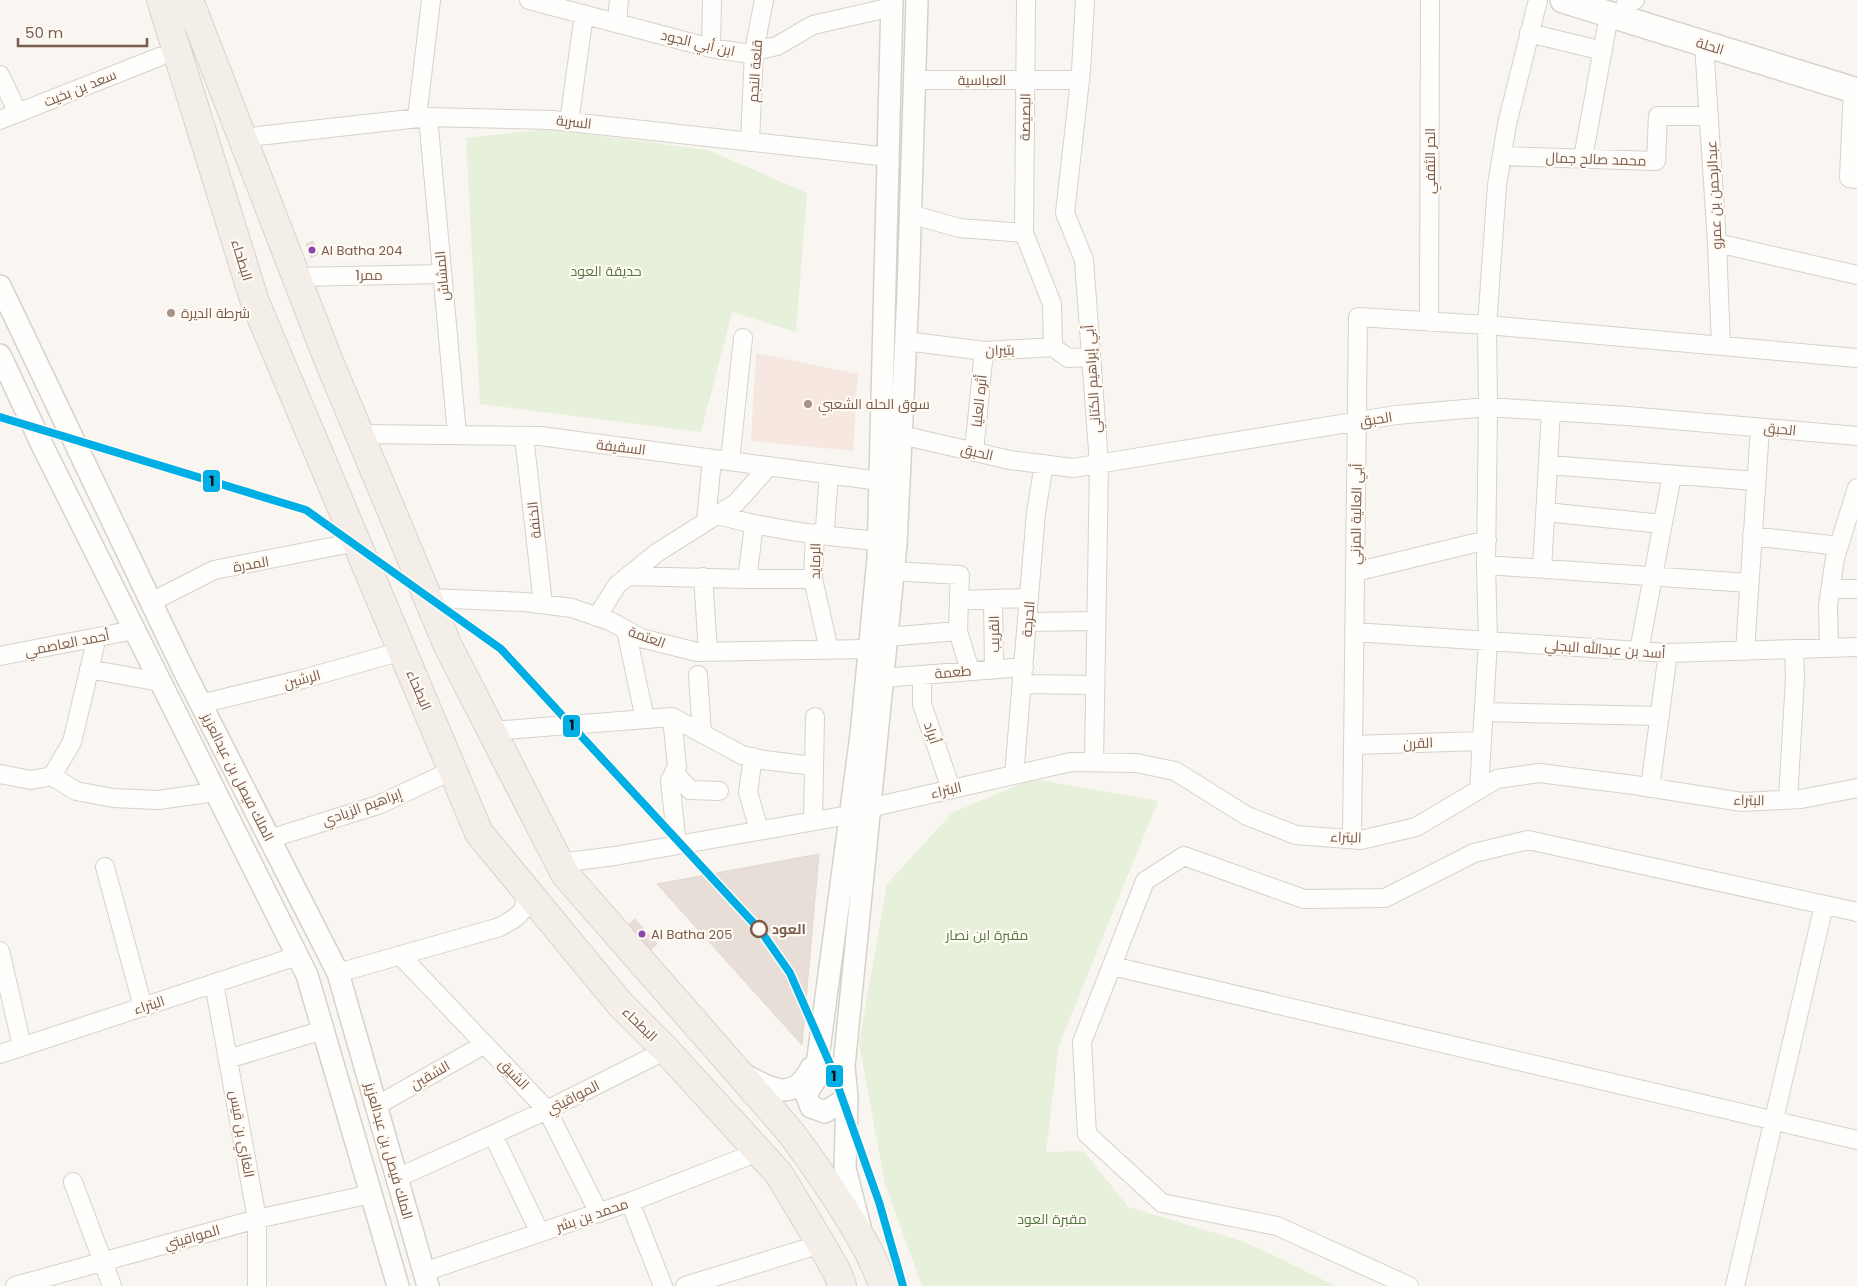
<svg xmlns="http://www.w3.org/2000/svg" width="1857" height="1286" font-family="Poppins,Cairo,sans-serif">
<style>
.commercial{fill:#f6e8e1}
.green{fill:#e7f0db}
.building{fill:#e6ded7;stroke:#e2d8d2}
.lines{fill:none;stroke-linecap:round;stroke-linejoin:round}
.minor-casing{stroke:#d7d1cb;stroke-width:20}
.tertiary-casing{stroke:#d7d1cb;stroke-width:24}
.secondary-casing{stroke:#d9d2cb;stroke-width:28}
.primary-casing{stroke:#dad1cc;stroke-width:30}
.minor{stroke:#fefefd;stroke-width:18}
.tertiary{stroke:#fefefd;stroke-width:21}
.secondary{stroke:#fefefd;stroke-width:25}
.primary{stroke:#f3eee8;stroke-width:28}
.metro-1-casing{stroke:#fffaf3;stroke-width:11}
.metro-1{stroke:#00aee6;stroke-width:8}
.bus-dot{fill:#8e44ad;stroke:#fffaf3;stroke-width:2}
.poi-dot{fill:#a69286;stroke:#fffaf3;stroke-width:2}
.stop-dot{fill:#fffaf3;stroke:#7a5c4d;stroke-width:2.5}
.labels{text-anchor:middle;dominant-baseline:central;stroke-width:4.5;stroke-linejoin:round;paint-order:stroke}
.bus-label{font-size:13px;fill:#7a5c4d;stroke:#fffaf3;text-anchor:start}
.street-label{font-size:14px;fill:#7a5c4d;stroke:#fffaf3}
.park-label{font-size:14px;fill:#537a41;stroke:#fffaf3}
.poi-label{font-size:14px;fill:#7a5c4d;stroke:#fffaf3;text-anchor:start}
.stop-label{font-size:14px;font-weight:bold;fill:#7a5c4d;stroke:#fffaf3;text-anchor:start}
.line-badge{stroke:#fffaf3;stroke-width:2}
.pale-badge-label{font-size:14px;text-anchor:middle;font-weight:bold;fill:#111}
</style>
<rect width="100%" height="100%" fill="#f9f5f0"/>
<!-- commercial -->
<path class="commercial" d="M756 353 858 374 853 451 751 441Z"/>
<!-- green -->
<path class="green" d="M548 129 708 150 807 193 796 332 732 312 701 432 480 404 466 138Z
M1032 779 1158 801 1059 1045 1046 1152 1084 1151 1128 1207 1245 1242 1336 1286H922L885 1184 859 1043 887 884 952 813Z"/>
<!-- building -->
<path class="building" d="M313 241 318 254 311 258 306 244Z
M819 854 802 1045 657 884Z
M635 919 657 944 650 950 628 925Z"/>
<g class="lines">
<defs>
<path id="minor" d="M529 0 711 48 744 53 777 46 813 25 892 7
M1026 0 1024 233 1052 304 1053 347
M1085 0 1081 71 1065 213 1084 260 1099 464 1094 762
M1626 4 1635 0
M617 23 619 0
M1529 33 1603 51
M1704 44 1717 243 1721 346
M711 48 712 0
M0 75 18 113
M914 80H1080
M1853 89 1849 178 1857 179
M428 117 457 435
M417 118 431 0
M0 120 159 57
M569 122 584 14
M258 136 428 117 552 120 889 157
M750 142 754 51 764 0
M1502 156 1656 161 1658 116H1709
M1583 158 1609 15
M910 214 959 228 1024 233
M1717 243 1857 275
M296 277 442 274
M1429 322 1430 0
M906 341 984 351 1053 347 1068 358 1091 357
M360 434 540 436 880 481
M901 435 1010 460 1073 468 1396 415 1488 407 1627 416 1857 436
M524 436 543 604
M974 451 984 351
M730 461 743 338
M1548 465 1756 481
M1546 512 1662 524
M718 515C771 530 824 536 879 541
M706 522 712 459
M1752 536 1839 546
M1486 565 1749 583
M1542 569 1551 411
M893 571 960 575 959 600 1029 598
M1355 572 1487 540
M628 576 747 579H813
M703 577 708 652
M747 579 754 525
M1831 589H1857
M428 598 525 602 572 608 610 621 641 638 697 652 869 649
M993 599 994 669
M959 600 958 631 970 671
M151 602 214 570 356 542
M597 617 617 585 658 552 736 503 769 466
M1027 622 1096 621
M626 630 645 719
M1354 632 1668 653 1857 647
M886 637 958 631
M1829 648 1828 605 1835 558 1857 488
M829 650 813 579 815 535 825 528 829 474
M1639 651 1672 475
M1745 651 1760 428
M0 656 134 630
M89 669 160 682
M698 675 702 734
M922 675V704L951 789
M882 678 1024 667
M1022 684 1095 685
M200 704 303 679 402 651
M1484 712 1660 716
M672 717 677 767 670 781 677 845
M491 731 672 717 742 755 764 760 814 766
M1353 745 1482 741
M753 757 748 792 759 830
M674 772 690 790 719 791
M0 774 31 780 52 776 72 742 97 637
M1014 775 1036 513 1044 464
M52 776 76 791 113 798 158 800 215 792
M1650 788 1668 653
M1479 789 1488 641 1486 565 1488 407 1487 325 1497 185 1507 124 1538 0
M1788 800 1795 678 1794 649
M869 808 1071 762 1136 763 1175 771 1247 816 1296 835 1361 840 1416 827 1497 779 1539 773 1634 785 1742 802 1801 799 1857 788
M813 821 815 717
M269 839 378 805 453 770
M1352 839 1358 317 1487 325 1857 358
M559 863 615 856 849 815
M105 867 143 1007
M0 951 22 1046
M400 955 547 1110 599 1213
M1112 966 1857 1140
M338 973 500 927C519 916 530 911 523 887
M214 983 257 1219V1286
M0 1054 297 956
M228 1059 323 1030
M376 1106 485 1044
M493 1135 540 1233
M397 1178 547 1110 666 1050
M73 1182 112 1286
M630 1202 663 1286
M424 1272 630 1202 758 1152
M15 1286 257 1219 371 1194
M685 1286 821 1244
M1409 1286 1277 1226 1162 1203 1087 1134 1082 1042 1145 881 1184 856 1304 899 1385 898 1474 853 1528 840 1857 912
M1735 1286 1824 905"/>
<path id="tertiary" d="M0 286 184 671 338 973 428 1286
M0 355 43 447 307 975 398 1286
M745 1075C772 1090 794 1102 811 1068
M847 1098 825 1112 811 1107 806 1094 815 1080 861 735 878 559 892 0
M860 1227 845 1168 847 1098 844 1066 896 544 908 293 917 0"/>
<path id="secondary" d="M1563 0 1857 91"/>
<path id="primary" d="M161 0 255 302 479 833 620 1004 666 1050 779 1174 821 1244 837 1272 842 1286
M189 0 328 359 448 646 565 874 786 1127C805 1150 821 1175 838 1200 855 1227 873 1255 883 1286"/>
</defs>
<!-- minor casing -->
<use href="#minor" class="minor-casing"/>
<!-- tertiary casing -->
<use href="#tertiary" class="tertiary-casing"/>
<!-- secondary casing -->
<use href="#secondary" class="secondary-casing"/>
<!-- primary casing -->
<use href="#primary" class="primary-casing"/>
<!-- minor -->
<use href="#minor" class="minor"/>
<!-- tertiary -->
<use href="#tertiary" class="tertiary"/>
<!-- secondary -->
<use href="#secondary" class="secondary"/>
<!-- primary -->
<use href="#primary" class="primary"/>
<defs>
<path id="metro-1" d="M0 417 306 510 501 649 760 930 790 973 830 1064 879 1202 903 1286"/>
</defs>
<!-- metro-1 casing -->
<use href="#metro-1" class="metro-1-casing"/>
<!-- metro-1 -->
<use href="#metro-1" class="metro-1"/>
</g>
<!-- markers -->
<g class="bus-dot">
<circle cx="312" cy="250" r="4.5"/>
<circle cx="642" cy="934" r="4.5"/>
</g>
<g class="poi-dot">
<circle cx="171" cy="313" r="5"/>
<circle cx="808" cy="404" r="5"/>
</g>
<circle class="stop-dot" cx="759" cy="929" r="8"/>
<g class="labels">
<!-- bus labels -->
<g class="bus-label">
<text x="321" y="250">Al Batha 204</text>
<text x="651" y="934">Al Batha 205</text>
</g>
<!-- street labels -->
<g class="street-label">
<text transform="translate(698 43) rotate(13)">ابن أبي الجود</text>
<text transform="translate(1710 46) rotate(17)">الحلة</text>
<text transform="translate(755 71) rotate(-86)">قلعة النجم</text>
<text x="982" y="80">العباسية</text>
<text transform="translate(80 88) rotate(-22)">سعد بن بخيت</text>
<text transform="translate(1025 117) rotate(-89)">البصيصة</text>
<text transform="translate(574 122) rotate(6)">السربة</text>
<text transform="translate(1596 159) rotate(2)">محمد صالح جمال</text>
<text transform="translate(1430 161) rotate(-90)">الحر الثقفي</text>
<text transform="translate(1714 195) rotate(-93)">عبدالرحمن بن عمرو</text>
<text transform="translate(242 260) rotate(73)">البطحاء</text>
<text transform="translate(369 275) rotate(-1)">ممر1</text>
<text transform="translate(442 276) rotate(-95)">المشاش</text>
<text transform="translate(1000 350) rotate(-2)">بتيران</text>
<text transform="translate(1092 379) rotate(-94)">أبي إبراهيم الكتاني</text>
<text transform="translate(979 401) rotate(-84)">أثره العليا</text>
<text transform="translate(1376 419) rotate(-9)">الحبق</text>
<text transform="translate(1780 429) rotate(5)">الحبق</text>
<text transform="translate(621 447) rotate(7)">السقيفة</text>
<text transform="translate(977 452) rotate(13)">الحبق</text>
<text transform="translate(1356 514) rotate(-89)">أبي العالية المزني</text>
<text transform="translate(534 520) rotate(-96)">الخنفة</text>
<text transform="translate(815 561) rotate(-89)">الرمايد</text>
<text transform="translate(251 564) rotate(-10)">المدرة</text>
<text transform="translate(1028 619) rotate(-85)">الحرجة</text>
<text transform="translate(994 634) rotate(-91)">القريب</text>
<text transform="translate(647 637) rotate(20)">العتمة</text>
<text transform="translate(67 643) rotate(-11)">أحمد العاصمي</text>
<text transform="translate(1605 649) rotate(4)">أسد بن عبدالله البجلي</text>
<text transform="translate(953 672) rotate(-5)">طعمة</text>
<text transform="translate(302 679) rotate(-15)">الرشين</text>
<text transform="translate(419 690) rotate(67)">البطحاء</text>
<text transform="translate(932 733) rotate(72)">أبراد</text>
<text transform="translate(1418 743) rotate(-2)">القرن</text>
<text transform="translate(238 777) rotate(63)">الملك فيصل بن عبدالعزيز</text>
<text transform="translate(946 790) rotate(-13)">البتراء</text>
<text transform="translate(1749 800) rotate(1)">البتراء</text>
<text transform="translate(362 807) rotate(-20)">إبراهيم الزيادي</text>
<text transform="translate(1346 837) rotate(2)">البتراء</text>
<text transform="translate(149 1005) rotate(-18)">البتراء</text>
<text transform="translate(640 1024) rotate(44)">البطحاء</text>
<text transform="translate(514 1074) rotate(46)">الشيق</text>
<text transform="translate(430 1075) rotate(-30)">الشقين</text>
<text transform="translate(573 1097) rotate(-27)">المواقيتي</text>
<text transform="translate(242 1134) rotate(80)">الغازي بن قيس</text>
<text transform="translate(389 1151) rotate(74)">الملك فيصل بن عبدالعزيز</text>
<text transform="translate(592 1215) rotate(-19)">محمد بن بشر</text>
<text transform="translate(192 1237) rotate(-16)">المواقيتي</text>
</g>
<!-- park labels -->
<g class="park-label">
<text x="606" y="271">حديقة العود</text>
<text x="987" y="935">مقبرة ابن نصار</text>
<text x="1052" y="1219">مقبرة العود</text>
</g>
<!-- poi labels -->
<g class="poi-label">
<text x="181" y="313">شرطة الديرة</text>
<text x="818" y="404">سوق الحله الشعبي</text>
</g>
<!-- stop labels -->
<g class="stop-label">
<text x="772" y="929">العود</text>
</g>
</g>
<g class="line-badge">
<rect x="202" y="469" width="19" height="24" rx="5" fill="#00aee6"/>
<rect x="562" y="714" width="19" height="24" rx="5" fill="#00aee6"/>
<rect x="825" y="1064" width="19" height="24" rx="5" fill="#00aee6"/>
</g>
<g class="pale-badge-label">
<text x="212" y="486">1</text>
<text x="572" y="730">1</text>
<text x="834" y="1081">1</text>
</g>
<!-- scale -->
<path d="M18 38v8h129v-8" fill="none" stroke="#7a5c4d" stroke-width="2.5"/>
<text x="25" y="38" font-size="15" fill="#7a5c4d" stroke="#fffaf3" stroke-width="4" paint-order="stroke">50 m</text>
</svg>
